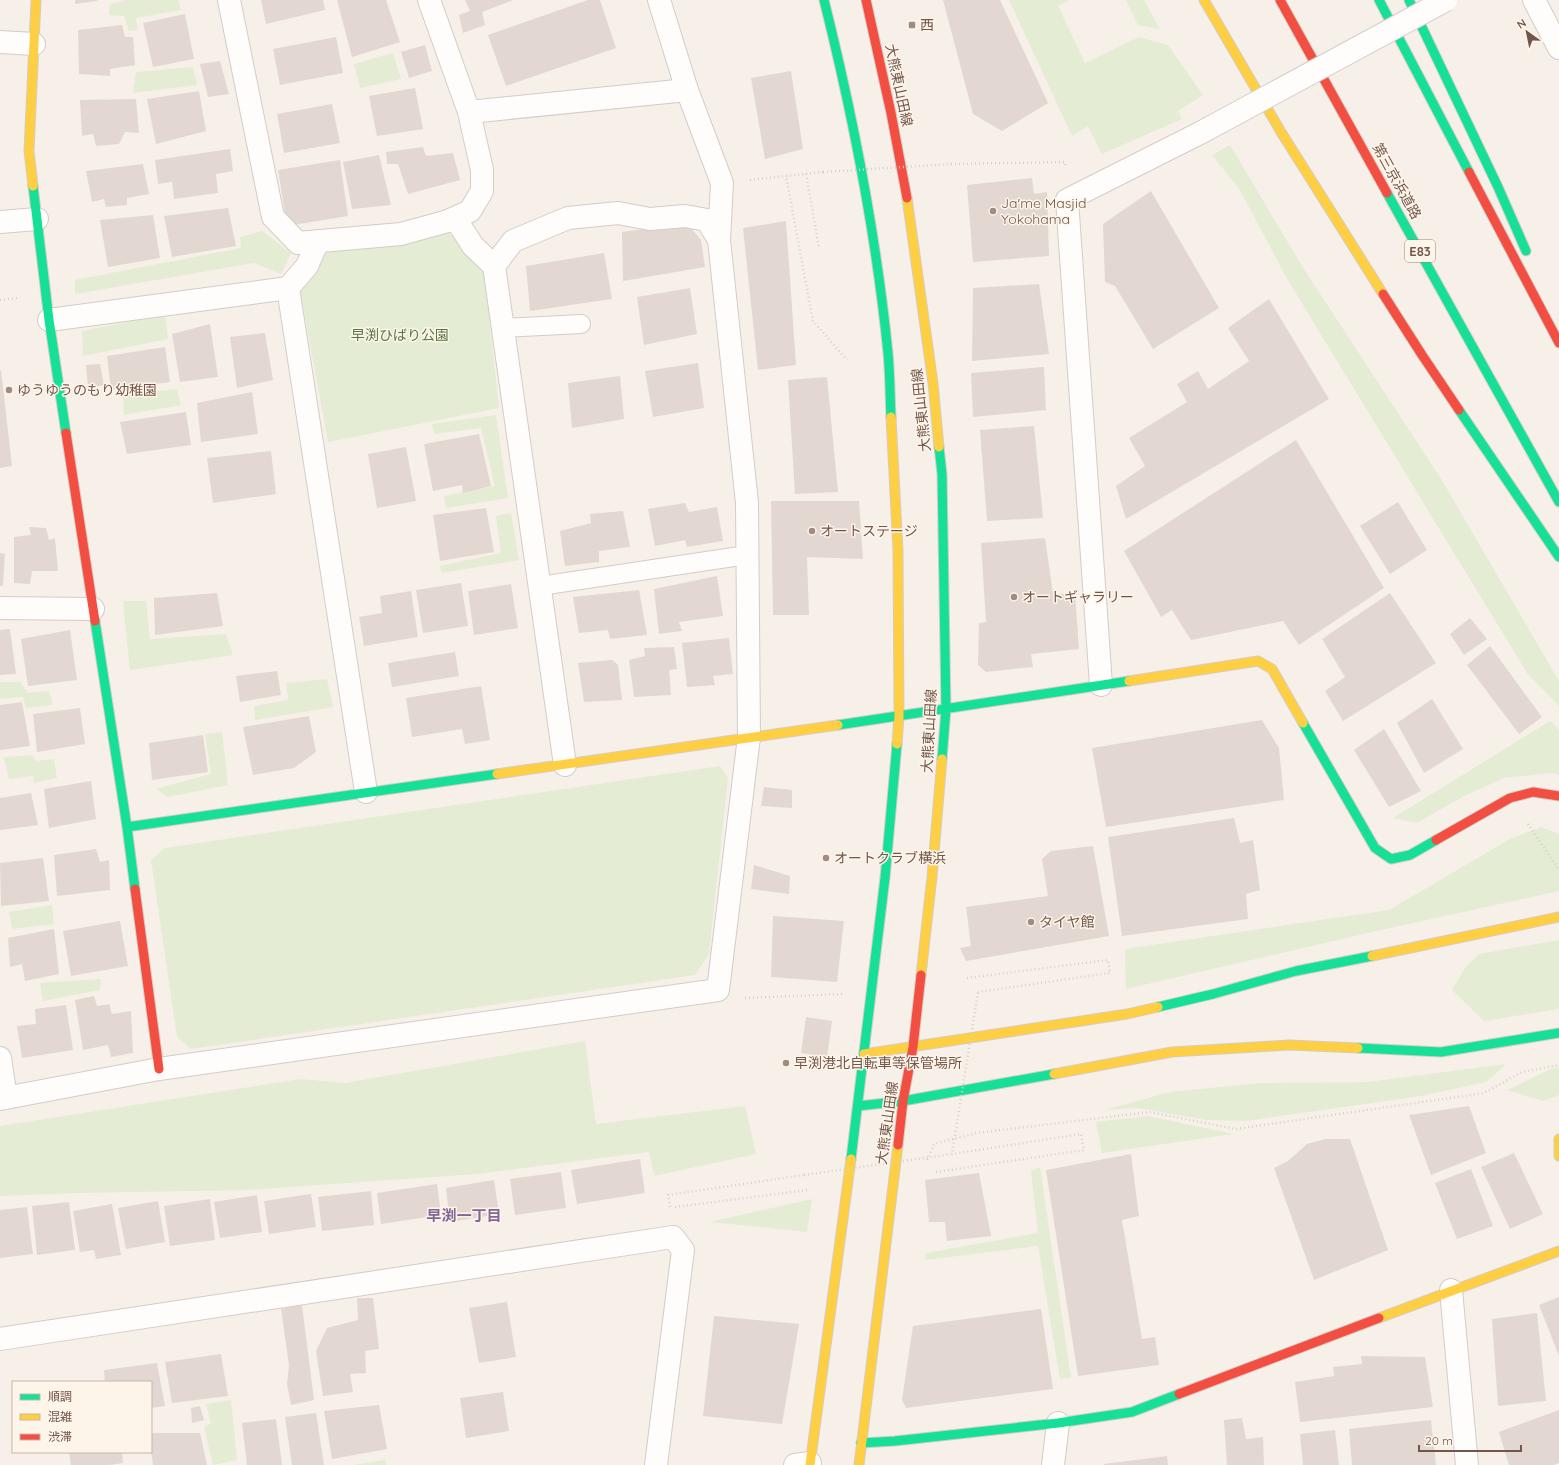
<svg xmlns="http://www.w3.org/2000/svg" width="1559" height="1465" font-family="Quicksand,'Noto Sans JP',sans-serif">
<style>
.green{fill:#e4ecd4}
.building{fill:#e2d8d1}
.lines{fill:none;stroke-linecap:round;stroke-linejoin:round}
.lane-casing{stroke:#d4ccc7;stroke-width:20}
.street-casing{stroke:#d4ccc7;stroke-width:24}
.fast-casing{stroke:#d5ccc6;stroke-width:11}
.slow-casing{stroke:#d5ccc6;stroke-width:11}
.jam-casing{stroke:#d5ccc6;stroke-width:11}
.path{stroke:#d9d0cd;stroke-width:2.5;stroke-dasharray:1 3;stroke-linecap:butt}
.lane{stroke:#fefdfc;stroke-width:18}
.street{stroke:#fefdfc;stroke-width:22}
.fast{stroke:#16e098;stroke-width:9}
.slow{stroke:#ffcf43;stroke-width:9}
.jam{stroke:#f24e42;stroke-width:9}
.street-bridge-casing{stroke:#d4ccc7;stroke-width:24;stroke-linecap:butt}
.path-bridge{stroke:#d9d0cd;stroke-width:2.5;stroke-dasharray:1 3;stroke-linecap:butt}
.street-bridge{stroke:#fefdfc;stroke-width:22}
.poi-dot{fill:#a18c82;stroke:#fef5ea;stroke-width:1.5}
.labels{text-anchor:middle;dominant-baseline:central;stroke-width:3;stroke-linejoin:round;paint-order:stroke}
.shield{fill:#fef5ea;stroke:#9d867a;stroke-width:1}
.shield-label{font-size:13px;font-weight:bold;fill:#73564a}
.poi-label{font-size:14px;fill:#73564a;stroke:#fef5ea;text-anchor:start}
.street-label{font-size:14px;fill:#73564a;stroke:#fef5ea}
.park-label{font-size:14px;fill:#567842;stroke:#fef5ea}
.neighbourhood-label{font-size:15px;font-weight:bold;fill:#836696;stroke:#fef5ea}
</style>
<rect width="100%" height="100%" fill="#f6f0e9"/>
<!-- green -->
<path class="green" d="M125 0H178L181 10 136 18 138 30 129 31 124 16 109 15 110 4Z
M1009 0H1070L1058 6 1085 63 1139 37 1168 45 1203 95 1178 111 1182 119 1102 154 1088 126 1072 136Z
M1126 0H1144L1160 29 1138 25Z
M393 53 401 79 360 88 354 64Z
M193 67 197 85 133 93 136 72Z
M1230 145 1302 266 1443 482 1559 681V706L1527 673 1286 277 1240 190 1212 155Z
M262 231 291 253 281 274 254 263 75 294V280L241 248 240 237Z
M447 231 484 271 499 408 328 442 300 290 324 250Z
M165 315 168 339 83 356 82 331Z
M177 389 181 405 124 415 123 395Z
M496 415 508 498 446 508 444 496 495 486 481 428 434 434 432 424Z
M511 513 519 560 442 573 439 566 501 553 496 516Z
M123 601H146L150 639 226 634 233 655 130 670Z
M327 679 333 707 255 720 254 706 288 700 286 683Z
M0 682H20L28 693 49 691 53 705 26 708 23 697 0 699Z
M1550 721 1559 730V775L1553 773 1504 778 1462 797 1417 823 1393 818Z
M222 732 228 785 168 797 156 789 211 774 205 734Z
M32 755 36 761 54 759 57 778 34 783 33 776 9 779 4 757Z
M720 766 728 778 709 954 695 975 191 1049 177 1037 151 860 165 848Z
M1541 827 1559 834V891L1381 930 1126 989 1125 949 1389 910 1510 839Z
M52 905 54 924 12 929 9 912Z
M1559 940V1009L1484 1021 1452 990 1465 968 1479 954Z
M101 979 100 990 43 1001 40 983Z
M585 1041 596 1124 745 1106 756 1154 654 1176 649 1152 477 1174 248 1190 79 1193 0 1196V1126L301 1079 345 1083Z
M1506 1064 1486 1082 1421 1096 1245 1121 1206 1120 1138 1108 1105 1110 1170 1092 1260 1083 1368 1082Z
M1559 1068V1095L1543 1101 1507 1090 1551 1069Z
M1148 1116 1233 1134 1102 1153 1096 1122Z
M1040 1167 1071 1378 1060 1379 1038 1246 925 1260 926 1253 1038 1233 1031 1171Z
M812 1199 807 1232 710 1222Z
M231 1400 237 1460 213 1465 204 1427 211 1423 206 1404Z
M385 1460 386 1465H353Z"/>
<!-- building -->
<path class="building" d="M75 0H97V1L75 4Z
M261 0H323L325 10 266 24Z
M337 0H386L400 42 352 57Z
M465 0H513L482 12 485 25 463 33 459 15 470 11Z
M588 0H600L616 48 506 86 488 35Z
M943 0H1000L1048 103 1002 131 973 114Z
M185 14 194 59 153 67 143 23Z
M122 25 125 37H133L135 65 110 69V76L79 74 78 30Z
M336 37 343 73 280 85 273 49Z
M425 45 432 71 409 78 401 52Z
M220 61 229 94 208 97 200 64Z
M791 71 803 149 765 159 751 78Z
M415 88 423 129 377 136 369 96Z
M199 91 206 131 156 144 147 99Z
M136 99 139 133 125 132 119 144 96 146 93 134 82 136 80 100Z
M332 104 340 143 284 153 277 114Z
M423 147 426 156 453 153 460 180 408 194 398 164H387L386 152Z
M230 149 233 171 216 174 218 193 174 199 172 182 158 184 155 160Z
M379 155 391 205 352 209 343 162Z
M340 160 348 216 287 226 278 170Z
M143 164 149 194 127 198V205L106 207 104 199 92 202 86 171Z
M1032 178 1034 194 1047 192 1049 256 973 262 967 185Z
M1151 191 1219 308 1153 349 1115 286 1105 282 1103 224Z
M228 208 236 246 172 257 164 216Z
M153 215 160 258 108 267 100 220Z
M786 221 796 365 758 370 743 228Z
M687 223 701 240 705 267 623 281 622 232Z
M604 253 612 299 530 311 526 266Z
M1039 284 1049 354 972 361 973 288Z
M690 288 697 334 644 345 637 297Z
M1269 299 1329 399 1126 519 1116 486 1145 466 1129 438 1187 402 1177 384 1198 371 1208 389 1249 361 1228 328Z
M210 324 218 377 180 382 172 334Z
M265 333 273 380 237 388 230 337Z
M165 347 170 382 111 390 107 356Z
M698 363 704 408 653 417 645 371Z
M100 364 104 385 88 388 86 365Z
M1044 367 1046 410 973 417 971 373Z
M1 370 12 466 0 468V371Z
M620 376 624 419 572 428 568 383Z
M827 377 838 492 795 494 788 380Z
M252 392 258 434 201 442 197 403Z
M186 412 191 445 127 454 120 422Z
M1034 426 1043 518 987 521 980 430Z
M479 434 491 486 463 493 462 485 433 491 424 444Z
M1296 440 1384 588 1299 645 1283 621 1191 640 1172 610 1161 617 1124 551Z
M406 447 416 501 377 508 368 454Z
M271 451 276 494 213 503 207 458Z
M771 501H859L863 559 807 557 809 615H773Z
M1398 502 1427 550 1390 574 1360 526Z
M685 503 689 512 717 507 723 541 687 547 685 540 655 546 648 509Z
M486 508 494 552 440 561 433 515Z
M623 511 630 547 599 551V562L565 566 560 531 591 523 590 514Z
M29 527 46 528 49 540 55 538 58 571H32L30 584 14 583V537L31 535Z
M1045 538 1053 594H1075L1079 649 1031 654 1033 667 986 672 978 665 979 623 986 622 981 543Z
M0 553 5 554 3 586H0Z
M717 576 723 616 679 622 682 631 659 634 654 589Z
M461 583 468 626 423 633 416 590Z
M511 584 518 628 474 635 468 591Z
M639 590 647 635 610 639 608 630 579 633 573 597Z
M411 591 418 637 364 646 359 617 382 613 380 596Z
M217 593 223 626 155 635 154 598Z
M1390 593 1436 663 1343 721 1325 691 1345 677 1322 639Z
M1470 618 1487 639 1464 655 1450 634Z
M10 629 16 674 0 675V630Z
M70 630 77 680 28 686 21 639Z
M729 638 733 674 713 676 715 685 687 687 682 643Z
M1490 646 1542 717 1519 734 1467 665Z
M674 647 677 669 669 670 671 695 634 697 629 660 645 656 644 648Z
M455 652 459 676 392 687 388 663Z
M612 660 618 665 622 700 584 702 578 663Z
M277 671 281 695 240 702 236 676Z
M481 686 490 740 465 744 462 729 412 737 406 698Z
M1432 699 1463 749 1424 773 1397 723Z
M22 702 30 746 0 750V705Z
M80 708 85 744 37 752 33 714Z
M309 716 316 752 294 768 253 775 243 727Z
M1262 720 1279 748 1284 800 1106 827 1092 748Z
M1384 729 1421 791 1389 807 1354 750Z
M203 735 208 772 152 780 149 743Z
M91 781 96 819 49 828 44 789Z
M764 787 792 790V808L761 806Z
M31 793 38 825 0 830V798Z
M1234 818 1240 843 1253 840 1260 890 1246 894 1248 919 1122 936 1108 837Z
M1093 846 1109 936 966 961 960 948 971 946 966 907 1048 896 1042 859 1051 851Z
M96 849 100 862 109 860 110 890 57 896 54 855Z
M43 858 49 901 1 906 0 863Z
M754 865 790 876 789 894 751 889Z
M773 916 844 921 837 982 771 977Z
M120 921 128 966 71 976 63 931Z
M54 929 59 974 25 981 22 964 10 967 8 938Z
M94 996 97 1006 109 1004 112 1014 131 1011 133 1053 111 1057 108 1045 83 1050 75 1000Z
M66 1005 73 1050 22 1058 17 1026 36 1024 35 1009Z
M806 1017 832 1021 827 1057 801 1053Z
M1469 1106 1486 1153 1431 1175 1409 1115Z
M1325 1139H1350L1388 1250 1314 1280 1274 1168 1288 1161 1307 1144Z
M1514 1153 1543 1214 1510 1229 1481 1167Z
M1131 1154 1139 1216 1122 1220 1142 1339 1155 1337 1159 1365 1078 1376 1046 1170Z
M640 1159 645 1193 577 1204 571 1170Z
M1471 1169 1493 1226 1457 1239 1435 1183Z
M561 1172 566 1208 515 1215 510 1179Z
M979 1173 991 1236 947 1241 945 1222H929L925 1180Z
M494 1180 499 1214 450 1222 446 1188Z
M437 1184 441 1215 381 1224 377 1193Z
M371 1191 374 1225 322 1231 318 1197Z
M311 1194 316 1227 269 1234 264 1201Z
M257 1195 262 1232 220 1238 214 1202Z
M210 1199 215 1240 170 1246 164 1206Z
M158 1201 165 1242 126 1249 118 1208Z
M69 1202 75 1250 37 1255 32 1206Z
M112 1204 121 1255 96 1259 94 1250 80 1252 73 1211Z
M27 1207 33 1254 0 1258V1210Z
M1559 1297V1356L1539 1305Z
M357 1298H373L379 1349 365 1351 366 1373 350 1374 353 1392 323 1396 316 1351 327 1328 358 1320Z
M507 1302 516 1357 479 1363 469 1308Z
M302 1305 314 1400 291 1405 287 1384 289 1365 281 1309Z
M1041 1309 1053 1389 906 1408 902 1400 913 1326Z
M1537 1313 1546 1401 1498 1406 1492 1319Z
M714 1316 799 1324 782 1424 703 1416Z
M221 1354 228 1396 172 1403 165 1362Z
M1361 1356 1425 1357 1433 1407 1300 1422 1295 1382 1334 1376 1333 1367 1362 1364Z
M157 1363 165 1406 151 1408V1382H105L104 1370Z
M503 1392 509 1431 466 1438 460 1398Z
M379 1405 387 1449 332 1459 324 1411Z
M200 1406 204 1420 192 1423 191 1408Z
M1559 1410V1463L1553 1465H1509L1499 1432Z
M316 1413 324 1465H292L285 1417Z
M1242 1418 1246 1439 1263 1437 1264 1465H1227L1224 1420Z
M276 1419 282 1465H247L242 1423Z
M1431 1420 1436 1465H1352L1349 1429Z
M1335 1430 1339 1465H1303L1300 1434Z
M151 1433H200L207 1465H153L151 1452Z
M69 1452H122L123 1463 110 1465H71Z
M1167 1456 1168 1465H1104V1464Z"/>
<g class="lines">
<defs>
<path id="lane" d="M503 328 581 324
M540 586 747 555"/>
<path id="street" d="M229 0 273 217 298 243 401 234 448 221 470 211 482 191V170L469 112 429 0
M1534 0 1559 48
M0 42 34 44
M469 112 687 90
M455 218 473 246 494 266
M0 222 37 219
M288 288 307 266 318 241
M49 320 288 288 366 792
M0 608 93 609
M1101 685 1067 200 1202 132
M565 765 494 266 513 241 568 218 618 213 650 219 685 216 707 220 719 240
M0 1058 6 1098
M0 1099 159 1069 718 990 749 737 747 503 719 240 722 183 687 90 659 0
M1451 1290 1467 1465
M0 1339 673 1237 683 1250 656 1465
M795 1465 810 1463
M1053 1465 1058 1423"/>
<path id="fast" d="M824 0C853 116 876 234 888 353 890 374 890 395 891 417
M1379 0 1469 172
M1409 0 1498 187 1526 251
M33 186 49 320 66 433
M1387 193 1559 502
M1459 410 1559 557
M939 447 942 474 946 709 942 759
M95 621 127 827 135 889
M1303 723 1375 848 1391 859 1410 855 1436 840
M838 725 1129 681
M127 827 497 774
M1158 1007 1213 994 1296 971 1372 956
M1358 1048 1441 1052 1559 1033
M858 1106 903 1101 1054 1074
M851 1159 885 878 897 744
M861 1443 895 1441 1058 1423 1132 1412 1179 1394"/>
<path id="slow" d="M1204 0 1281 132 1383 294
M33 186 29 151 36 0
M907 198 933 383 939 447
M891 417 898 551 899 716 897 744
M1129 681 1258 661 1272 669 1303 723
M497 774 838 725
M1372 956 1559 917
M921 975 932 877 942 759
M864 1054 1127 1014 1158 1007
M1054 1074 1172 1052 1289 1045 1358 1048
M1559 1139V1156
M1379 1318 1559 1251
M810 1465 851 1159
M859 1465 898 1145"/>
<path id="jam" d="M866 0 891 113 907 198
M1280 0 1387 193
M1469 172 1559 343
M1383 294 1422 355 1459 410
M66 433 95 621
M1436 840 1510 798 1533 792 1559 796
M135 889 159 1069
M898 1145 903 1101 913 1047 921 975
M1179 1394 1379 1318"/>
</defs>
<!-- lane casing -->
<use href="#lane" class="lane-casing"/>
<!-- street casing -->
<use href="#street" class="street-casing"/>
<!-- fast casing -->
<use href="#fast" class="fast-casing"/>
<!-- slow casing -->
<use href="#slow" class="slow-casing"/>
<!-- jam casing -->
<use href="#jam" class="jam-casing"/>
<!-- path -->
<path class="path" d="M951 164 1065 162V168
M823 172 786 176 813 321 847 360
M806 174 819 247
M750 180 786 176
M0 300 17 298
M1528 824 1559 870
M967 978 1108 960 1110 973 978 992
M745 998 842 994
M927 1160 934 1144 976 1133 1150 1112 1236 1129 1484 1093 1522 1072 1559 1065
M936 1172 1084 1150 1081 1134 952 1154
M670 1207 668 1195 804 1175
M675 1207 807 1190"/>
<!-- lane -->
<use href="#lane" class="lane"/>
<!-- street -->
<use href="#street" class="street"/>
<!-- fast -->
<use href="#fast" class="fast"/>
<!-- slow -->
<use href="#slow" class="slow"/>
<!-- jam -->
<use href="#jam" class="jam"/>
<defs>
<path id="street-bridge" d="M1202 132 1446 0"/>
</defs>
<!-- street-bridge casing -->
<use href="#street-bridge" class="street-bridge-casing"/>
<!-- path-bridge -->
<path class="path-bridge" d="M823 172 951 164
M804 1175 952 1154 978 992"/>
<!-- street-bridge -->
<use href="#street-bridge" class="street-bridge"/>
</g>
<!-- markers -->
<g class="poi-dot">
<rect x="908" y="21" width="8" height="8" rx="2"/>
<circle cx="993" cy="211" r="4"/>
<circle cx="9" cy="390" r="4"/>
<circle cx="812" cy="531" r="4"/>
<circle cx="1014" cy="597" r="4"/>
<circle cx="826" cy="858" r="4"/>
<circle cx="1031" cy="922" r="4"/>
<circle cx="786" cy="1063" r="4"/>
</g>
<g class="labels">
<!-- shield labels -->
<rect class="shield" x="1405" y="240" width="30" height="22" rx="3"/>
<g class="shield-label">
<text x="1420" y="251">E83</text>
</g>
<!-- poi labels -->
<g class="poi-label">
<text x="920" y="25">西</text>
<text x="1001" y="203">Ja'me Masjid<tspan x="1001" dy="16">Yokohama</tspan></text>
<text x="17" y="390">ゆうゆうのもり幼稚園</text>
<text x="820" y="531">オートステージ</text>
<text x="1022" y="597">オートギャラリー</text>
<text x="834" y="858">オートクラブ横浜</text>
<text x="1039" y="922">タイヤ館</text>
<text x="794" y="1063">早渕港北自転車等保管場所</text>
</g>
<!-- street labels -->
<g class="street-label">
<text transform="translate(899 85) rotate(78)">大熊東山田線</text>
<text transform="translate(1397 181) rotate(61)">第三京浜道路</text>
<text transform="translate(921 410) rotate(-96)">大熊東山田線</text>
<text transform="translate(929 731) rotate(-87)">大熊東山田線</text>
<text transform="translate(887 1123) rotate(-82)">大熊東山田線</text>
</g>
<!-- park labels -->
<g class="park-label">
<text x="400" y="335">早渕ひばり公園</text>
</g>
<!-- neighbourhood labels -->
<g class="neighbourhood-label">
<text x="464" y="1215">早渕一丁目</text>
</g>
</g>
<!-- legend -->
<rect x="12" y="1381" width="140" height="72" fill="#fef5ea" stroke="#c6b5aa"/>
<rect x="20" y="1394" width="20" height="6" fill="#16e098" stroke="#c6b5aa"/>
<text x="48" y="1401" font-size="12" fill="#73564a">順調</text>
<rect x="20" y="1414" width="20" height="6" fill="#ffcf43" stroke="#c6b5aa"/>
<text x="48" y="1421" font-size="12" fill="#73564a">混雑</text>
<rect x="20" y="1434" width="20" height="6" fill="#f24e42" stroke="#c6b5aa"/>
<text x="48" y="1441" font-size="12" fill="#73564a">渋滞</text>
<!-- north arrow -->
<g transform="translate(1527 32) rotate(327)" stroke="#fef5ea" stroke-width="3" paint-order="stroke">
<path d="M0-3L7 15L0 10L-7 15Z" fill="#73564a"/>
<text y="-6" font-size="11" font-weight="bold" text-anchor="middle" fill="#73564a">N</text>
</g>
<!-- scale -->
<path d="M1419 1445v6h102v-6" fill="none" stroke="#73564a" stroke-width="2"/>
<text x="1425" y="1445" font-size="12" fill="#73564a" stroke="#fef5ea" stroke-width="3" paint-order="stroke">20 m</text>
</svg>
